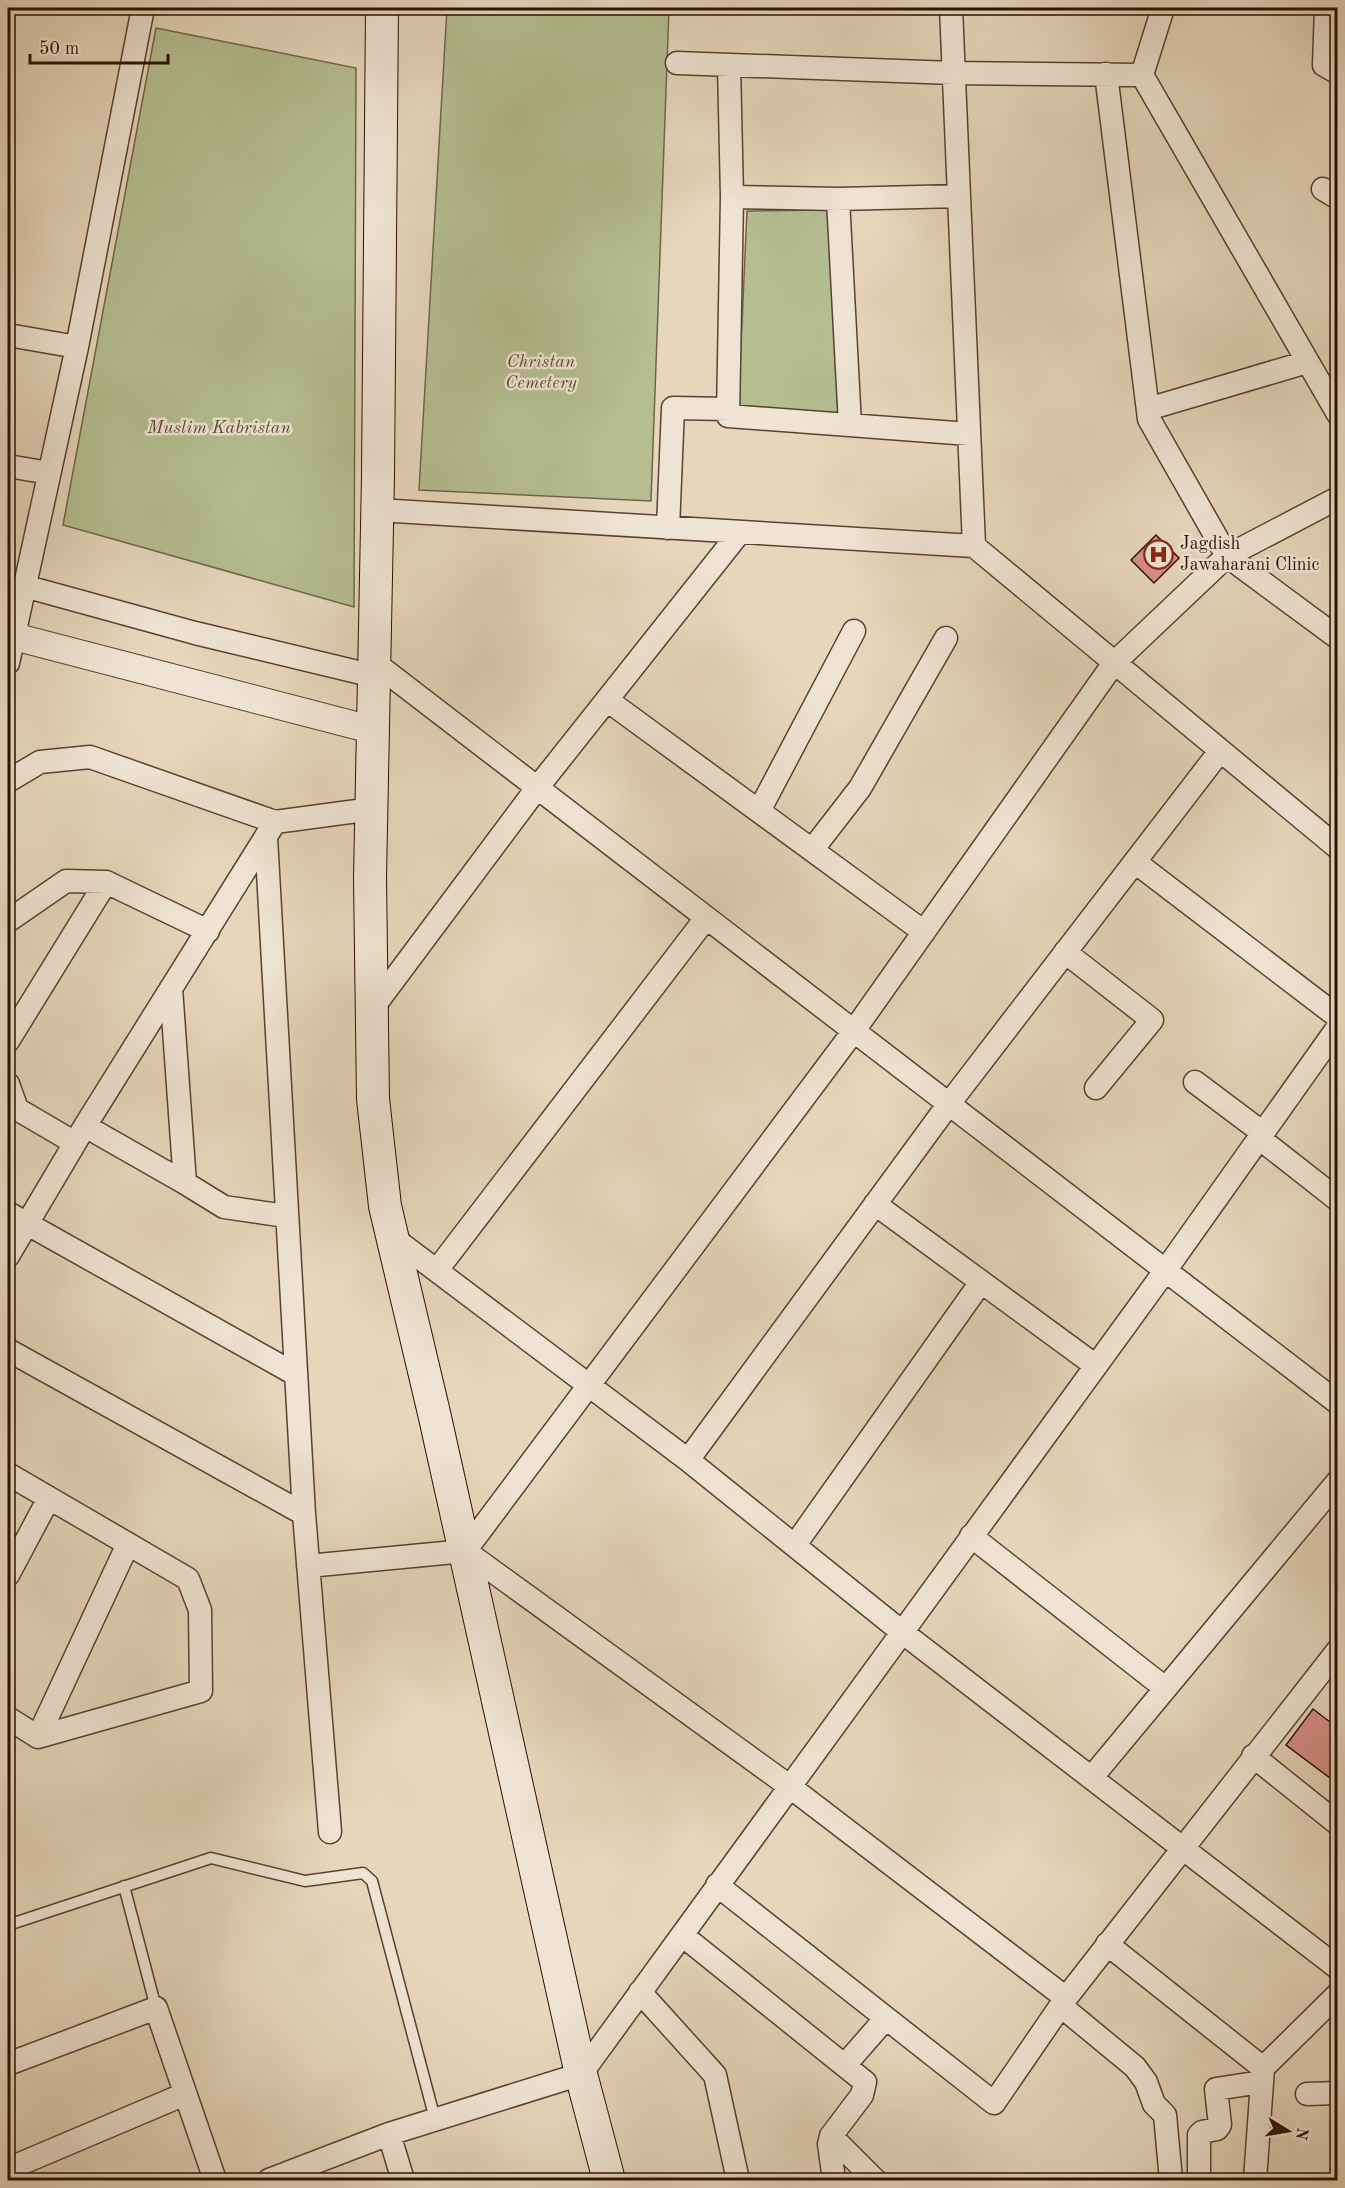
<svg xmlns="http://www.w3.org/2000/svg" width="1345" height="2188" font-family="'Old Standard TT',serif">
<style>
.green{fill:#b4be91;stroke:#70664a;stroke-width:1.5}
.building{fill:#d78e87;stroke:#2d0f04;stroke-width:1.5}
.lines{fill:none;stroke-linecap:round;stroke-linejoin:round}
.service-casing{stroke:#5b4132;stroke-width:13}
.minor-casing{stroke:#5b4132;stroke-width:25}
.tertiary-casing{stroke:#5b4132;stroke-width:29}
.secondary-casing{stroke:#2d0f04;stroke-width:34}
.service{stroke:#efe4d3;stroke-width:10}
.minor{stroke:#efe4d3;stroke-width:22}
.tertiary{stroke:#efe4d3;stroke-width:27}
.secondary{stroke:#efe4d3;stroke-width:32}
.labels{text-anchor:middle;dominant-baseline:central;stroke-width:5;stroke-linejoin:round;paint-order:stroke}
.park-label{font-size:18px;font-style:italic;fill:#5c4c35;stroke:#efe4d3}
.poi-label{font-size:18px;fill:#2d0f04;stroke:#efe4d3;text-anchor:start}
</style>
<rect width="100%" height="100%" fill="#e6d6bb"/>
<filter id="stains"><feTurbulence type="fractalNoise" baseFrequency=".00333" numOctaves="4"/><feColorMatrix values="0 0 0 0 .2 0 0 0 0 .09 0 0 0 0 .02 0 0 0 .5 -.17"/></filter>
<radialGradient id="worn" r=".72"><stop offset=".6" stop-color="#630" stop-opacity="0"/><stop offset="1" stop-color="#630" stop-opacity=".3"/></radialGradient>
<!-- green -->
<path class="green" d="M447 8H669L651 501 419 490Z
M156 28 356 68 354 607 63 525Z
M830 210 841 414 738 412 747 211Z"/>
<!-- building -->
<path class="building" d="M1156 535 1179 558 1154 583 1131 560Z
M1313 1709 1338 1728V1784L1286 1745Z"/>
<g class="lines">
<defs>
<path id="service" d="M124 1886 156 2008
M8 1925 211 1858 305 1881 363 1873 372 1881 435 2119"/>
<path id="minor" d="M951 8 959 196
M1326 8 1324 65 1338 73
M677 63 953 73 1142 75 1338 414
M729 65 732 197 838 199 959 196 974 546
M1106 74 1149 419 1227 556 1338 638
M1142 75 1163 8
M1323 189 1338 198
M732 197 728 416 969 434
M838 199 850 425
M8 335 77 347 143 8
M1148 409 1307 362
M8 466 49 473
M378 510 974 546 1338 848
M668 528 673 408 728 409
M24 586 195 633 374 676
M8 663 77 347
M375 663 1338 1403
M607 700 924 932
M1220 751 948 1105 688 1460 902 1632 1338 1968
M8 781 40 762 90 757 275 822 372 809
M759 811 854 631
M266 837 304 1514 330 1832
M812 850 860 788 946 638
M1135 862 1338 1017
M8 921 66 881 106 882 208 931
M1065 952 1152 1020 1096 1088
M372 1009 537 788 740 532
M8 1041 106 882
M1195 1082 1263 1133
M8 1084 17 1109 75 1143
M85 1126 185 1183 171 988
M1259 1138 1338 1200
M185 1183 224 1207 286 1216
M875 1204 1096 1366
M8 1213 295 1374
M392 1237 688 1460
M8 1256 85 1126 275 822
M437 1270 706 918
M8 1350 304 1514
M8 1474 188 1579 200 1610 201 1691 38 1737 8 1718
M971 1536 1165 1688
M795 1545 981 1282
M465 1551 853 1032 1114 663 1227 556 1338 498
M308 1566 465 1551 789 1786 1066 1998 1338 1650
M8 1575 49 1498
M38 1737 128 1544
M1253 1756 1338 1824
M1092 1777 1338 1481
M717 1885 994 2103 1066 1998
M682 1935 865 2082 862 2095 831 2136 875 2180
M1107 1944 1263 2068
M640 1992 715 2075 738 2180
M1061 2006 1135 2067 1146 2082 1154 2104 1165 2115 1171 2180
M8 2064 156 2008 215 2180
M845 2065 886 2018
M1307 2094 1338 2093
M831 2136 829 2144 834 2180
M8 2169 185 2094
M269 2180 389 2134
M403 2180 389 2134 581 2074 1165 1271 1338 1027
M1199 2180V2135L1202 2132 1217 2129 1220 2125 1216 2089 1261 2082
M1255 2180 1263 2068 1338 1994"/>
<path id="tertiary" d="M8 635 373 730"/>
<path id="secondary" d="M382 8 378 476 370 878 373 1099 385 1206 434 1413 581 2074 609 2180"/>
</defs>
<!-- service casing -->
<use href="#service" class="service-casing"/>
<!-- minor casing -->
<use href="#minor" class="minor-casing"/>
<!-- tertiary casing -->
<use href="#tertiary" class="tertiary-casing"/>
<!-- secondary casing -->
<use href="#secondary" class="secondary-casing"/>
<!-- service -->
<use href="#service" class="service"/>
<!-- minor -->
<use href="#minor" class="minor"/>
<!-- tertiary -->
<use href="#tertiary" class="tertiary"/>
<!-- secondary -->
<use href="#secondary" class="secondary"/>
</g>
<!-- icons -->
<defs>
<symbol id="hospital-ring" viewBox="-11 -11 22 22"><circle r="9.5" fill="#efe4d3" stroke="#8f2418" stroke-width="1.5"/><path d="M-5-5h3v3.5h4V-5h3V5h-3V1.5h-4V5h-3Z" fill="#8f2418"/></symbol>
</defs>
<g fill-rule="evenodd">
<use href="#hospital-ring" x="1142" y="538" width="33" height="33"/>
</g>
<g class="labels">
<!-- park labels -->
<g class="park-label">
<text x="541" y="362">Christan<tspan x="541" dy="21">Cemetery</tspan></text>
<text x="219" y="428">Muslim Kabristan</text>
</g>
<!-- poi labels -->
<g class="poi-label">
<text x="1180" y="544">Jagdish<tspan x="1180" dy="21">Jawaharani Clinic</tspan></text>
</g>
</g>
<!-- margin -->
<rect width="1345" height="2188" fill="none" stroke="#e6d6bb" stroke-width="30"/>
<rect x="9" y="9" width="1327" height="2170" fill="none" stroke="#2d0f04" stroke-width="3"/>
<rect x="15" y="15" width="1315" height="2158" fill="none" stroke="#2d0f04" stroke-width="1.5"/>
<!-- north arrow -->
<g transform="translate(1288 2131) rotate(101)" stroke="#efe4d3" stroke-width="4.5" paint-order="stroke">
<path d="M0-4.5L10 22L0 15L-10 22Z" fill="#2d0f04"/>
<text y="-9" font-size="16" font-weight="bold" text-anchor="middle" fill="#2d0f04">N</text>
</g>
<!-- scale -->
<path d="M30 54v9h138v-9" fill="none" stroke="#2d0f04" stroke-width="3"/>
<text x="39" y="54" font-size="18" fill="#2d0f04" stroke="#efe4d3" stroke-width="4.5" paint-order="stroke">50 m</text>
<rect width="100%" height="100%" filter="url(#stains)"/>
<rect width="100%" height="100%" fill="url(#worn)"/>
</svg>
